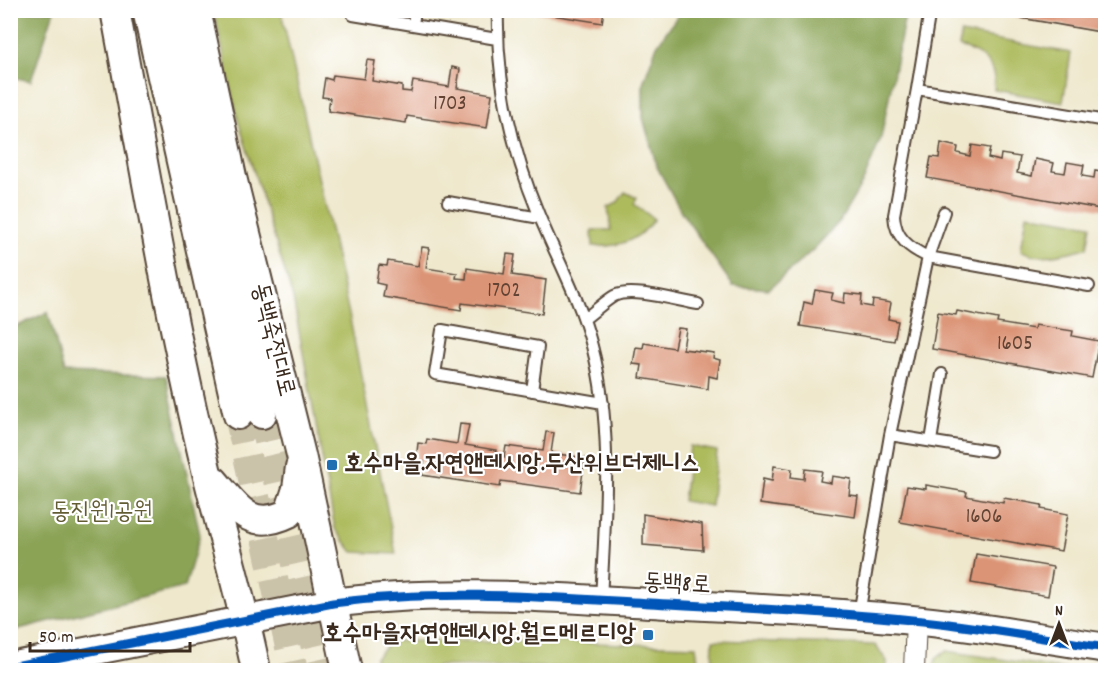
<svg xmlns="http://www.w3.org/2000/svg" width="1116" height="681" font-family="Dekko,'Poor Story',sans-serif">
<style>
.green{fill:#adbb5d;stroke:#74723e;stroke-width:1.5}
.forest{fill:#8aa354;stroke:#626639;stroke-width:1.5}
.building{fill:#dc9477}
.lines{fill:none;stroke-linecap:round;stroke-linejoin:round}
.secondary-tunnel{stroke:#cbc2aa;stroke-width:28;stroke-dasharray:28 14;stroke-linecap:butt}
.lane-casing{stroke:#564638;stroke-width:14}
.street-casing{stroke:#564638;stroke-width:22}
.secondary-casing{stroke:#564638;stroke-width:32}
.lane{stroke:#fff;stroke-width:10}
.street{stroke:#fff;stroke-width:20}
.secondary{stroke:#fff;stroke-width:28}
.cycleway-casing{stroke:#fff;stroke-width:13}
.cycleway{stroke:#0057b8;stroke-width:9}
.poi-dot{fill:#1f6fb2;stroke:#fff;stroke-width:2}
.labels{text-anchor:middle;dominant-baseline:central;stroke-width:4.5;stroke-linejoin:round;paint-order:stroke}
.number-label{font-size:21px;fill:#634434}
.street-label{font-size:24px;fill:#3b2a1e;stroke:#fff}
.poi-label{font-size:24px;font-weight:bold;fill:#3b2a1e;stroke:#fff;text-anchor:start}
.park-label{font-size:24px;fill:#635d34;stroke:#fff}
</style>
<rect width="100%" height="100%" fill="#fff"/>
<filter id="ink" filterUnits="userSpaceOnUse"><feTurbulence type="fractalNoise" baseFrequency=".0167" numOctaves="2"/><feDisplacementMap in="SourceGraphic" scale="12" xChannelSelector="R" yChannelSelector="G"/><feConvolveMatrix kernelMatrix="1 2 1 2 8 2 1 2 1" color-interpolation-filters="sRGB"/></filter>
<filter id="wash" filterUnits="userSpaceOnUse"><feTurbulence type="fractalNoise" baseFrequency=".008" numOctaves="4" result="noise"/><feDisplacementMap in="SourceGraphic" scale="24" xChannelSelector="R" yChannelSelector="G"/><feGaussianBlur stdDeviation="1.35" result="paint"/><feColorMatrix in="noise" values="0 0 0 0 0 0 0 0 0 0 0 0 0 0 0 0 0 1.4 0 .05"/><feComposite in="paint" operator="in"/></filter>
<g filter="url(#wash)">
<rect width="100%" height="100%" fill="#efe8cd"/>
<!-- green -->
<path class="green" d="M214 11H281L349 314 396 554 353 552 335 529 293 298 238 120Z
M961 33 1071 53 1063 102 994 90C997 65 983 53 959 47Z
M625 192 637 198 634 204 654 219C639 241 618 248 593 246L592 230H611L608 208 617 203Z
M1027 214 1091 225 1087 248C1068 252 1039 262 1021 250Z
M690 446 717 451 711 506 683 501Z
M713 640 875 645 887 661V670H712Z
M391 641H525L696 646 699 669 436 666V670H378L375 658Z
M947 651 1071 670H934C934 660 937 655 947 651Z"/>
<!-- forest -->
<path class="forest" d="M10 11H54L31 81 11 77Z
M681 11H906L881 138 864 180 840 221 814 249 769 289 733 286 682 213 657 167 643 118V83L657 45Z
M48 312 64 373 166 376 200 535 185 587 11 631V329Z"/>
<g id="blocks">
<!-- building -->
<path class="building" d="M534 10H604L602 23 534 12Z
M987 10H1106V33L987 12Z
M367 60 375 61 372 81 402 86V91L411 92 413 81 449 87 452 67 460 69 457 88 492 94 487 128 407 116 406 123 328 111 330 98 322 97 325 78 332 80 333 75 364 79Z
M941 143 958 147 957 153 970 156 972 145 990 148 988 158 1000 161 1001 154 1020 157 1017 173 1032 176 1035 159 1054 163 1052 171 1065 173 1067 162 1084 165 1082 176 1094 178 1095 171 1106 173V210L927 178 931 157 939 158Z
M422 247 429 248 426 268 457 273 456 278 466 279 467 268 504 274 507 254 515 255 512 275 546 280 542 314 462 303 461 310 383 297 385 285 376 283 379 265 387 266 388 261 418 266Z
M815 290 833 293 831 300 844 303 845 293 862 295 861 305 872 307 873 300 891 303 888 319 898 321 894 341 800 326 804 302 812 304Z
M957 311 998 319 997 323 1034 329 1035 325 1073 331 1072 336 1099 341 1092 378 932 349 938 312 956 315Z
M678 328 686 329 683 349 714 353 713 358 720 360 717 378 709 376 708 389 640 378 642 365 633 364 636 347 643 348 644 343 674 348Z
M460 424 469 425 465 445 496 450 495 455 504 457 506 446 543 451 546 432 554 433 551 453 585 458 580 492 501 481 500 487 422 475 424 462 416 461 418 443 426 444 427 439 457 444Z
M774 466 792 469 791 477 804 479 805 469 822 471 820 481 831 483 832 476 851 479 849 495 858 496 855 517 760 504 763 479 772 481Z
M926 485 967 492 966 496 1003 503 1004 498 1042 505 1041 509 1068 514 1061 551 900 522 907 486 926 489Z
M643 514 702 524 703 550 643 545Z
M976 554 1053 567 1048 596 971 583Z"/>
</g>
</g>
<g filter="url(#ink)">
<use href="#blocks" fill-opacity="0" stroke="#564638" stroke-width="1.5"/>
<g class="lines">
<!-- secondary-tunnel -->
<path class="secondary-tunnel" d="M262 414 320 670
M238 415 294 670"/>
<defs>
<path id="lane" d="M353 10V15L497 39
M498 10C496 81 512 150 539 215 557 259 580 299 592 346 614 429 605 516 601 600
M413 25 415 10
M917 89 930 10
M448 202 540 218
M1089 286 928 257C909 248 895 238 894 215L917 89 1106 121
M584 319C594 312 604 302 614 296 632 287 678 301 698 304
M532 391 538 347 442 330 435 374 603 403
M890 435 990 451
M931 441 942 374
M859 614 890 435 928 257 944 212"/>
<path id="street" d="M914 670 916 620"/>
<path id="secondary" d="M115 10C144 165 170 320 207 473 223 539 243 604 256 670
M147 10 238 415
M174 10 262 414
M196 10 232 177 301 455 347 670
M214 481C237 508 250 532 289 513L297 489 300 467
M10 667 333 603C438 589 545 597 650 603 737 608 825 611 912 620 977 626 1041 638 1106 648"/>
</defs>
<!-- lane casing -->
<use href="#lane" class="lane-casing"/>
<!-- street casing -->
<use href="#street" class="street-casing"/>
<!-- secondary casing -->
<use href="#secondary" class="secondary-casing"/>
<!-- lane -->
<use href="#lane" class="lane"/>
<!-- street -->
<use href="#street" class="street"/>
<!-- secondary -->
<use href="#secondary" class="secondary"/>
<defs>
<path id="cycleway" d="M10 667 333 603C438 589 545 597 650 603 737 608 825 611 912 620 977 626 1041 638 1106 648"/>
</defs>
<!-- cycleway casing -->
<use href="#cycleway" class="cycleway-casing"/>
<!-- cycleway -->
<use href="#cycleway" class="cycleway"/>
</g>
</g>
<!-- markers -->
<g class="poi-dot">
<rect x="326" y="459" width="12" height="12" rx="3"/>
<rect x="642" y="629" width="12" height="12" rx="3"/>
</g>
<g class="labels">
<!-- number labels -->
<g class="number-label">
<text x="450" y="105">1703</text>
<text x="504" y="292">1702</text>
<text x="1015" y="345">1605</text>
<text x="984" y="518">1606</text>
</g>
<!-- street labels -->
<g class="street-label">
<text transform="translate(272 340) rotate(76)">동백죽전대로</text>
<text transform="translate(677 585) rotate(3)">동백8로</text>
</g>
<!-- poi labels -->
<g class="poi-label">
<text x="344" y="465">호수마을.자연앤데시앙.두산위브더제니스</text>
<text x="636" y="635" text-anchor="end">호수마을자연앤데시앙.월드메르디앙</text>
</g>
<!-- park labels -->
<g class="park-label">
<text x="102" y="513">동진원1공원</text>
</g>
</g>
<!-- margin -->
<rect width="1116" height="681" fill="none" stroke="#fff" stroke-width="36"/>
<!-- north arrow -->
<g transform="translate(1059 624)" stroke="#ffffff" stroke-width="4.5" paint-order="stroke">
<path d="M0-4.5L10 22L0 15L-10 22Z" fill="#3b2a1e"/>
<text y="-9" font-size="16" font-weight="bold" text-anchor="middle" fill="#3b2a1e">N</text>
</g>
<!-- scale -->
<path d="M30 642v9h160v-9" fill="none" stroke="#3b2a1e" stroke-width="3"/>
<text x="39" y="642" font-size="18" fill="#3b2a1e" stroke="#ffffff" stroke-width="4.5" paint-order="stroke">50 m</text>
</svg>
